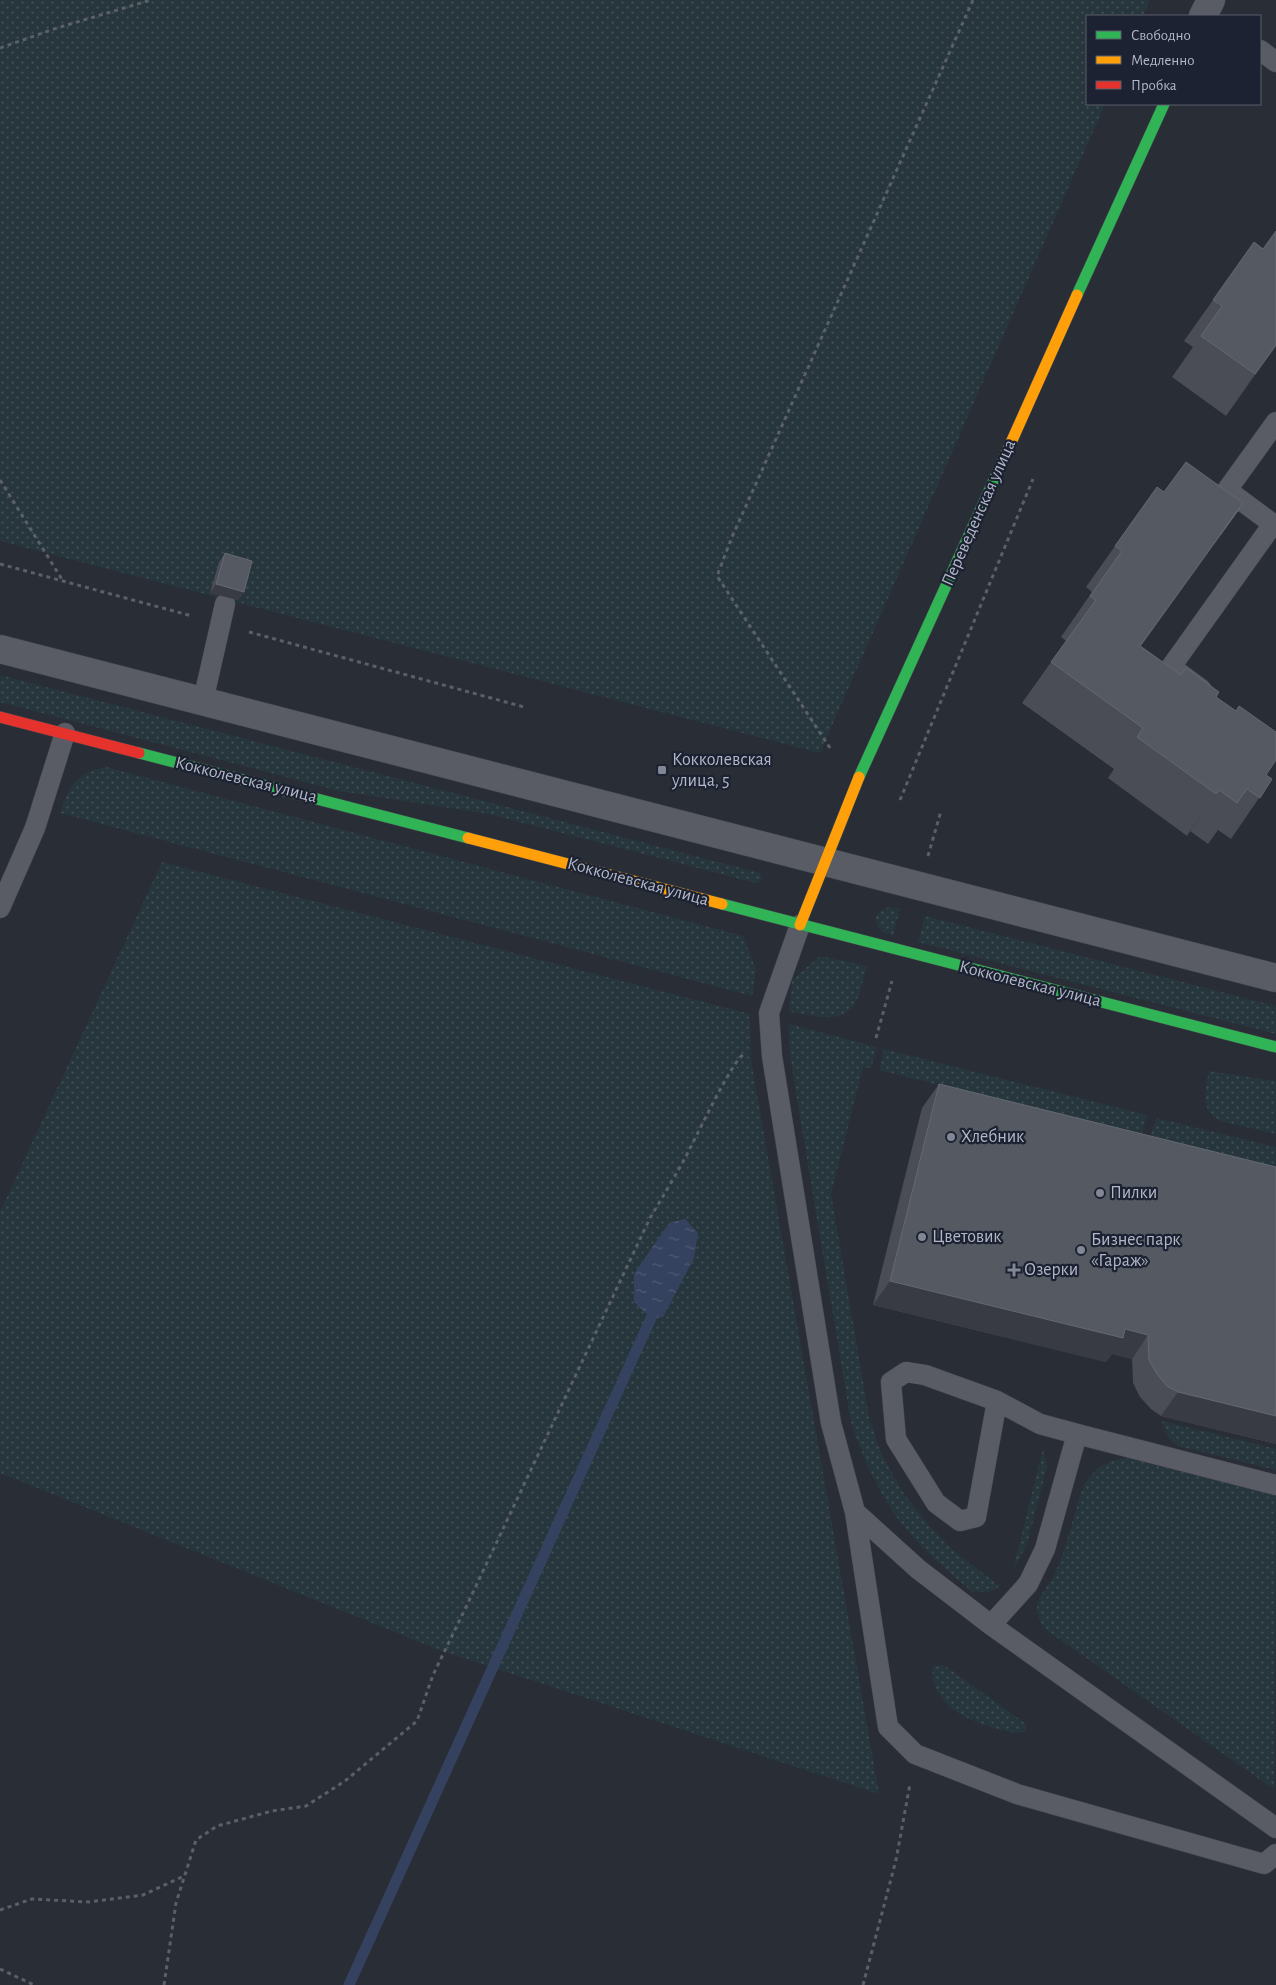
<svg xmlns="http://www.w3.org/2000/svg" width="1276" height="1985" font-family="'Alegreya Sans',sans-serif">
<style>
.grass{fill:url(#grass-dots)}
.water{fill:url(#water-ripples)}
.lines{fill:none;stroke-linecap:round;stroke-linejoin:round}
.stream{stroke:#35425f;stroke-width:11}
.lane-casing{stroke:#45484f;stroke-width:21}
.street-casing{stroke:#45484f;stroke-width:29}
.fast-casing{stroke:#45484f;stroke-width:12}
.slow-casing{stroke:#45484f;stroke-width:12}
.jam-casing{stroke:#45484f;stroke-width:12}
.path{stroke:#5b6066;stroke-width:3;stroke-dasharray:4 4;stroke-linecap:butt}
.lane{stroke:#595c64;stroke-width:20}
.street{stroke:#595c64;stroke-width:28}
.fast{stroke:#30b455;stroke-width:11}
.slow{stroke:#ff9f0a;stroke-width:11}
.jam{stroke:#e5322d;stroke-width:11}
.wall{fill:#4a4d56}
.shaded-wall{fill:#383b44}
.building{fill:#555962;stroke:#646872}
.poi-dot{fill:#828795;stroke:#1c2231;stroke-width:2}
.labels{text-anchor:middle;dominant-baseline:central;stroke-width:4.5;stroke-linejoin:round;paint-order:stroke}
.street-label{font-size:18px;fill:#b2b8c8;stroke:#1c2231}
.poi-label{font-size:18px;fill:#b2b8c8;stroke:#1c2231;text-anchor:start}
</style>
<defs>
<pattern id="grass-dots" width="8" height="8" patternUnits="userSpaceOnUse" patternTransform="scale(1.25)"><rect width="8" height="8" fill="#26363c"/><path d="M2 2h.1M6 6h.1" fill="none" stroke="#435157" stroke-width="1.8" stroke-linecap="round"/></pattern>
<pattern id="water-ripples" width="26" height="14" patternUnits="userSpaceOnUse" patternTransform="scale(1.25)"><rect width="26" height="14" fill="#35425f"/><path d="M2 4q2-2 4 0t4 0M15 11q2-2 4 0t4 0" fill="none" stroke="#505b74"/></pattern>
</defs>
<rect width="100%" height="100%" fill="#292d36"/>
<!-- grass -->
<path class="grass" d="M0 0H1150L1143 16H1087V104H1105L820 753 0 541Z
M0 675 760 873 762 878 760 882 756 883 489 814 339 791 0 702Z
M106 767 743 936 756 970 752 996 60 813C69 785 77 773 106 767Z
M162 862 750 1014 751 1060 879 1794 442 1651 0 1473V1212Z
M890 907 900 909 893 936C873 930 868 913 890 907Z
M925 916 1276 1006V1034L918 942Z
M820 956 867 966C863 978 861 993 855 1004 844 1026 808 1014 789 1012L792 980Z
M789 1024 877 1047 871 1068 863 1067 831 1194 869 1417 881 1453 902 1491 928 1525 955 1552 1000 1586C991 1593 983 1593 971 1591 952 1574 932 1558 915 1539 884 1507 865 1464 851 1422L795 1087 789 1045Z
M884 1049 1147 1115 1141 1136 879 1070Z
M1209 1071 1276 1081V1134L1224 1122C1199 1113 1205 1092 1209 1071Z
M1156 1118 1276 1147V1190L1150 1137Z
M1162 1421 1276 1449V1470L1178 1446C1168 1439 1165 1432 1162 1421Z
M1043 1449 1047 1467 1027 1544 1013 1570Z
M1124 1458 1133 1459 1276 1494 1275 1790 1045 1629C1041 1623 1037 1616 1037 1608 1038 1594 1050 1585 1055 1574 1064 1554 1069 1532 1076 1511 1079 1500 1081 1488 1088 1479 1096 1466 1110 1461 1124 1458Z
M944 1665 1026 1724V1731C1011 1738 957 1717 947 1704 936 1692 931 1682 933 1666Z"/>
<!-- water -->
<path class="water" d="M685 1219 698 1233 694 1258 663 1317 651 1318 634 1302V1274L669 1223Z"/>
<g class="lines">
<!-- stream -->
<path class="stream" d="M349 1985 651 1318"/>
<defs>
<path id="lane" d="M1260 50 1276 62
M1273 524 1227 490 1276 422
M1201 689 1171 667 1273 524 1276 526
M203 701 225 604
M0 908 35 828 65 733
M800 925 769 1013 772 1056 831 1423 855 1512 918 1569 991 1625 1276 1828
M1077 1434 1276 1485
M855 1512 888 1727 915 1754 1017 1794 1264 1864 1276 1854
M991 1625 1028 1584 1045 1549 1077 1434 1040 1424 997 1401 925 1375 906 1372 891 1382 896 1439 936 1503 960 1521 976 1517 997 1401"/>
<path id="street" d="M1203 16 1211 0
M0 649 1276 978"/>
<path id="fast" d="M1077 295 1164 104
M139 753 468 838
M859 777 1005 456
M722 904 1276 1047"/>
<path id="slow" d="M1005 456 1077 295
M468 838 722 904
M800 925 859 777"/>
<path id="jam" d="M0 717 139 753"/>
</defs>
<!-- lane casing -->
<use href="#lane" class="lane-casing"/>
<!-- street casing -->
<use href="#street" class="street-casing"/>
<!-- fast casing -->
<use href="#fast" class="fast-casing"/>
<!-- slow casing -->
<use href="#slow" class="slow-casing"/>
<!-- jam casing -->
<use href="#jam" class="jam-casing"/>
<!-- path -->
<path class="path" d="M0 48 57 28 151 0
M0 480 63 581
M0 564 192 616
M249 632 524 707
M830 748 717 576 732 537 973 0
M900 800 1033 479
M928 856 941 811
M876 1038 892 981
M0 1910 32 1899 89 1902 143 1895 184 1876
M0 1969 34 1985
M164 1985 176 1903 196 1840 217 1826 272 1811 306 1806 345 1781 417 1721 433 1675 467 1605 650 1218C662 1198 674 1178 685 1158 695 1140 731 1062 744 1054
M863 1985 896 1860 910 1784"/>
<!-- lane -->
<use href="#lane" class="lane"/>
<!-- street -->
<use href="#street" class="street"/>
<!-- fast -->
<use href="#fast" class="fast"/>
<!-- slow -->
<use href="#slow" class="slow"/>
<!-- jam -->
<use href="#jam" class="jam"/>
</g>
<!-- wall -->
<path class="wall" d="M1213 300 1276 346 1226 416 1172 377 1193 347 1184 341Z
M1164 492 1234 517 1141 646 1181 675 1216 697 1266 775 1272 779 1231 839 1218 830 1208 844 1190 831 1187 836 1108 778 1114 769 1022 703 1066 641 1061 637 1092 592 1086 587 1115 546Z
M225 553 244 592 238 600 210 593 219 562Z
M939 1084 1276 1167V1444L1161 1416 1151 1409 1140 1397 1133 1383 1132 1359 1112 1354 1106 1362 873 1305 922 1108Z"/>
<!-- shaded-wall -->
<path class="shaded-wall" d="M1276 345V346L1226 416 1255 374Z
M1243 503 1214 544 1111 687 1140 646Z
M216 584 244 592 238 600 210 593Z
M1219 790 1190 831 1187 836 1216 794Z
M890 1281 1125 1329 1148 1335 1132 1359 1112 1354 1106 1362 873 1305Z
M1178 1392 1276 1416V1444L1161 1416Z"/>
<!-- building -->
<path class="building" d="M1276 231V345L1255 374 1201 336 1222 306 1213 300 1254 242 1263 249Z
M1186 462 1243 503 1140 646 1181 675 1186 668 1219 692 1216 697 1236 711 1239 706 1276 732V760L1266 775 1272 779 1260 798 1247 789 1237 803 1219 790 1216 794 1137 737 1143 728 1051 662 1096 600 1090 596 1122 551 1115 546 1157 487 1164 492Z
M1239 508H1240L1220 535Z
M225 553 252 561 244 592 216 584Z
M939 1084 1276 1167V1416L1178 1392 1167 1386 1157 1374 1149 1360 1148 1335 1125 1329 1123 1338 890 1281Z"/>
<!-- markers -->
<g class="poi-dot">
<rect x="657" y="765" width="10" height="10" rx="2.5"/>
<circle cx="951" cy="1137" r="5"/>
<circle cx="1100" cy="1193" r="5"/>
<circle cx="922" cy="1237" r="5"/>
<circle cx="1081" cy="1250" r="5"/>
<path d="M1011.5 1262.5h5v5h5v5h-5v5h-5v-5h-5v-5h5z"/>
</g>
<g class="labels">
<!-- street labels -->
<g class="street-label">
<text transform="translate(979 513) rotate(-66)">Переведенская улица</text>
<text transform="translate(246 780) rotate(14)">Кокколевская улица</text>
<text transform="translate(638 882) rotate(15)">Кокколевская улица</text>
<text transform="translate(1030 984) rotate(14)">Кокколевская улица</text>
</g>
<!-- poi labels -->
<g class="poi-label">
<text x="672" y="760">Кокколевская<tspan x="672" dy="21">улица, 5</tspan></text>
<text x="961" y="1137">Хлебник</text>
<text x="1110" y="1193">Пилки</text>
<text x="932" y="1237">Цветовик</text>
<text x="1091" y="1240">Бизнес парк<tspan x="1091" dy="21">«Гараж»</tspan></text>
<text x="1024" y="1270">Озерки</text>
</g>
</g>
<!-- legend -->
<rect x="1086" y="15" width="175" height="90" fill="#1c2231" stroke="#585e6d"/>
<rect x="1096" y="31" width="25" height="8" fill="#30b455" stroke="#585e6d"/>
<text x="1131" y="40" font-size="15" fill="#b2b8c8">Свободно</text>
<rect x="1096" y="56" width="25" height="8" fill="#ff9f0a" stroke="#585e6d"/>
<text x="1131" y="65" font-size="15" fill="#b2b8c8">Медленно</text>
<rect x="1096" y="81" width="25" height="8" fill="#e5322d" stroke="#585e6d"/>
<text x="1131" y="90" font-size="15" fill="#b2b8c8">Пробка</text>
</svg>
